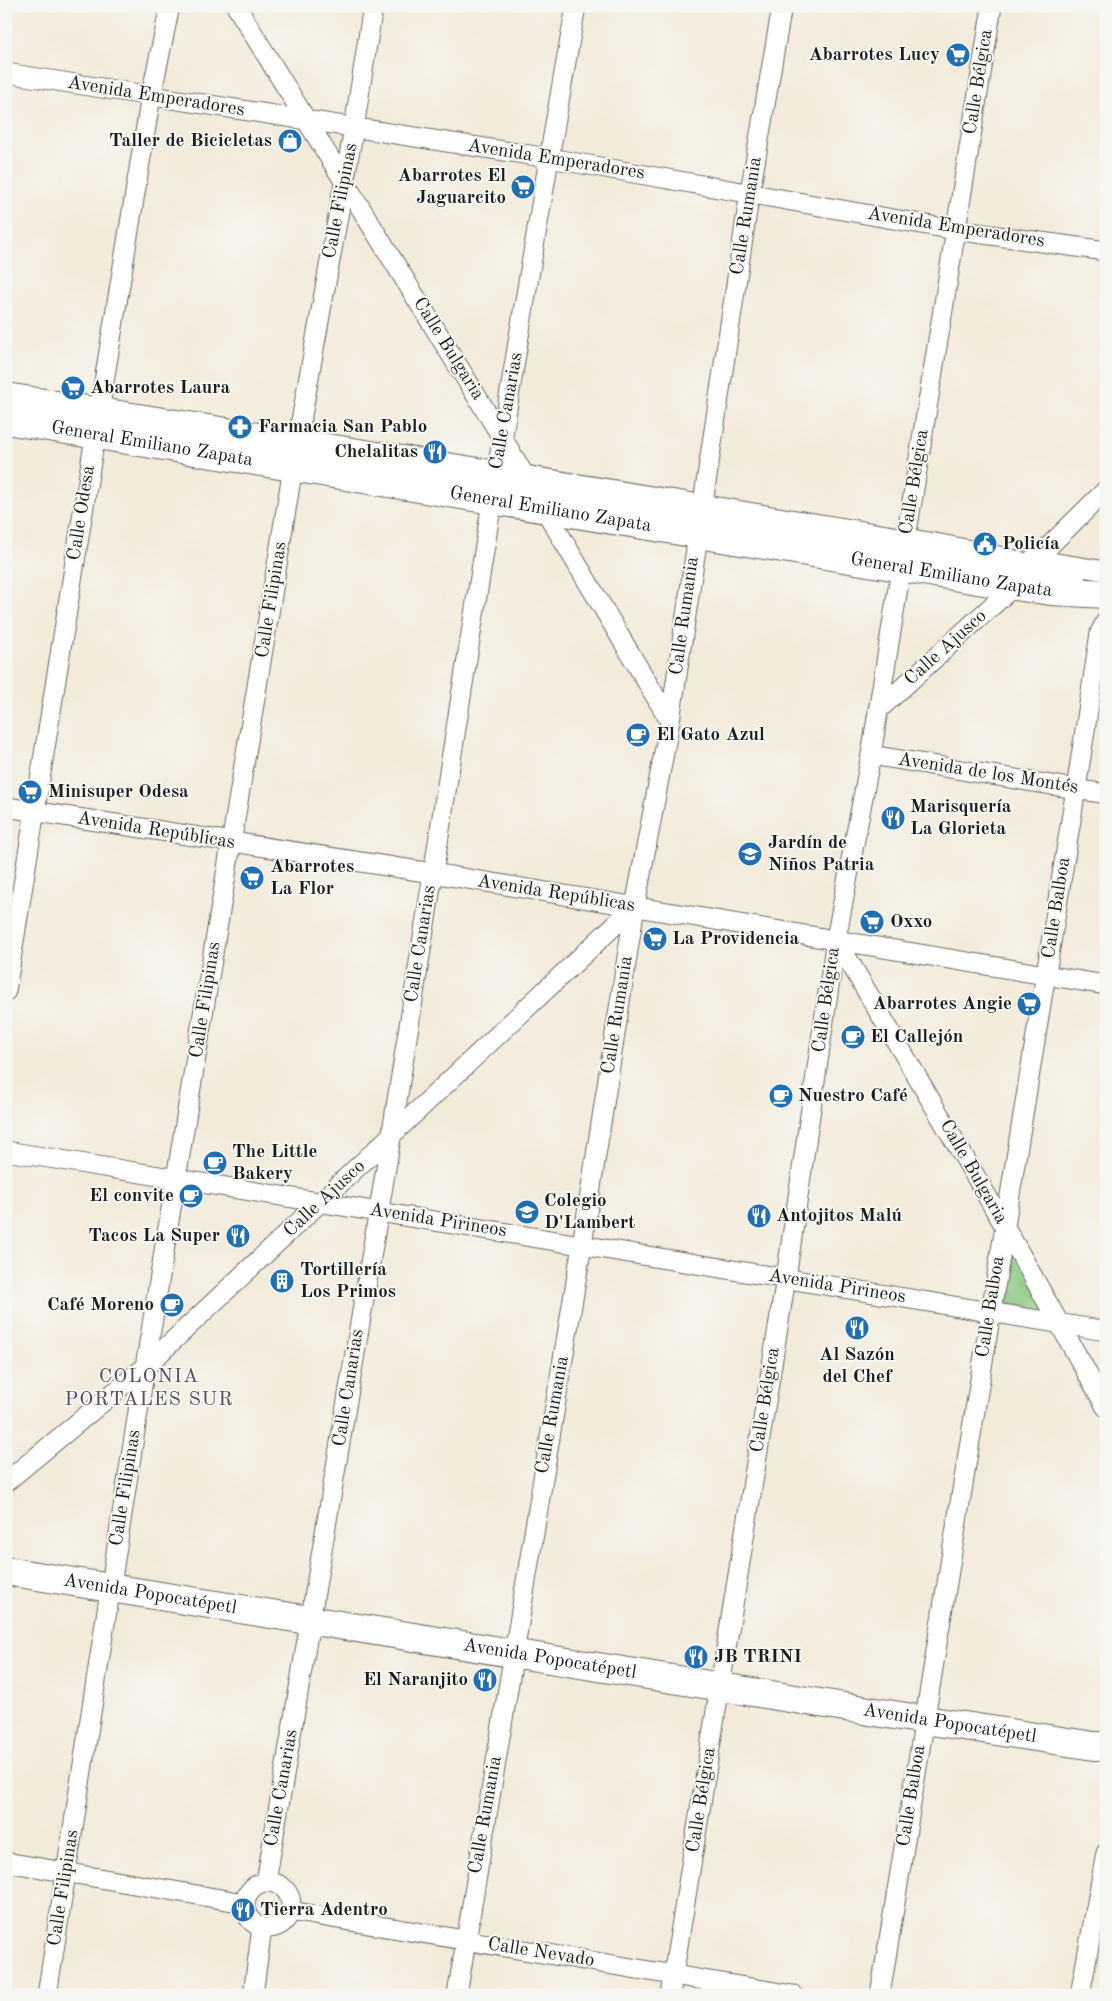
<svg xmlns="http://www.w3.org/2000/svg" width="1112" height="2001" font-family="'Old Standard TT',serif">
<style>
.grass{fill:url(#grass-tufts);stroke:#51704c}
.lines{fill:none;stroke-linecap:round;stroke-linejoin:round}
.street-casing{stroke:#67645e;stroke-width:21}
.primary-casing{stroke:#67645e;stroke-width:30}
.street{stroke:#fff;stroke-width:19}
.primary{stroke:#fff;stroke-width:28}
.labels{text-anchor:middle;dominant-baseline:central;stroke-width:4;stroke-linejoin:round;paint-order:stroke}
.poi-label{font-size:19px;font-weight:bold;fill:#1c1c1c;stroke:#f6f6f2;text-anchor:start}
.street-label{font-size:19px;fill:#1c1c1c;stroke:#f6f6f2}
.neighbourhood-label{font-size:20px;letter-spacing:1px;fill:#5b4c5d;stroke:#f6f6f2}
</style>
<defs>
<pattern id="grass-tufts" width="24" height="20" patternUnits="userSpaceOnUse" patternTransform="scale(1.25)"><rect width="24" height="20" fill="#86c57d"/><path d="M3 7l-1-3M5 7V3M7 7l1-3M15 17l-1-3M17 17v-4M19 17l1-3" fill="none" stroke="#73a96b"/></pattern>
</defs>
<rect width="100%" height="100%" fill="#f6f6f2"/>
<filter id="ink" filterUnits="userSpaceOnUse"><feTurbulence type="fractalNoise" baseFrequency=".02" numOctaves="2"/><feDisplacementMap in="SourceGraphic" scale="10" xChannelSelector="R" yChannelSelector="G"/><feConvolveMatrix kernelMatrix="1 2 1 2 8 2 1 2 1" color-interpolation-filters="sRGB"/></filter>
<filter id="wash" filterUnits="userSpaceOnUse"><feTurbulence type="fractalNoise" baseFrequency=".0096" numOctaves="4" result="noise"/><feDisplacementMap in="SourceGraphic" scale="20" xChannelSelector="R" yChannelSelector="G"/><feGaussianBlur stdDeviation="1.12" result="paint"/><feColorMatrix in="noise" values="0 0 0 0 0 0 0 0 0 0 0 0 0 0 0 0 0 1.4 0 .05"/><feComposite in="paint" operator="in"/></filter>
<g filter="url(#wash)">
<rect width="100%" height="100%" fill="#f3ebda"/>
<!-- grass -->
<path class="grass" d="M1004 1226 1059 1323 991 1310Z"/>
</g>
<g filter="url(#ink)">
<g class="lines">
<defs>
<path id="street" d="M236 6 503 439 670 721
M6 73 549 158 955 230 1106 251
M1033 559 1106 571
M1036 559 1106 490
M878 710 1014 586
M871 755 1106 794
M6 807 432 873 1106 985
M836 939 1004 1225 1106 1407
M6 991 99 412 151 96 170 6
M6 1151 1106 1331
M6 1482 145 1367 635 906
M6 1862 244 1903
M266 1882C308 1634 351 1386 391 1138 452 760 508 382 576 6
M245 1905a23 23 0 1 1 46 0a23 23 0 1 1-46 0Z
M290 1911 793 1995
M47 1995 145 1367 297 443 354 128 373 6
M253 1995 262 1927
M457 1995 582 1245 635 906 670 721 750 192 782 6
M670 1995 786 1278 836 939 871 755 992 6
M880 1995 1076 789 1100 633 1106 621
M1080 1995 1106 1853"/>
<g id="primary">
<path d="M6 397 497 475 932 547C980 556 1026 565 1072 583"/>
<path id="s1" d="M6 420 1014 586 1051 591 1106 594"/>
<path id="s2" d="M6 1571 925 1720 1094 1746H1106"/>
</g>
</defs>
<!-- street casing -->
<use href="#street" class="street-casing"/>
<!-- primary casing -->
<use href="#primary" class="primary-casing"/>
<!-- street -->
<use href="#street" class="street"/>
<!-- primary -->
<use href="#primary" class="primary"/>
</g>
</g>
<!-- icons -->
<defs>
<symbol id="supermarket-disc" viewBox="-11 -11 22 22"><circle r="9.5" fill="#1f6fb2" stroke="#f6f6f2"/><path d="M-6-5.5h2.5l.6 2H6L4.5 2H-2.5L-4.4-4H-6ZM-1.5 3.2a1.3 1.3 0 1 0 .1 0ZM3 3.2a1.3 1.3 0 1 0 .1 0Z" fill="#fff"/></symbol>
<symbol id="shop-disc" viewBox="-11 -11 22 22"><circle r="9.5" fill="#1f6fb2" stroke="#f6f6f2"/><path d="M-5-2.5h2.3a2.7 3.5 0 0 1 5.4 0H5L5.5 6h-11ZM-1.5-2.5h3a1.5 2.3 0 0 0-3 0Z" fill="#fff"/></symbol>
<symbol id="pharmacy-disc" viewBox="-11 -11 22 22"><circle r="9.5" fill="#1f6fb2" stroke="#f6f6f2"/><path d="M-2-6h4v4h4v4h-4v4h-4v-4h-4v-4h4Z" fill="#fff"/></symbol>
<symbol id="restaurant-disc" viewBox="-11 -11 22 22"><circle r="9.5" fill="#1f6fb2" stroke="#f6f6f2"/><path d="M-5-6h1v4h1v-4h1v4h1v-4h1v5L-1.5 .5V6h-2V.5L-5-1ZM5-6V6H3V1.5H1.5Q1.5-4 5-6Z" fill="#fff"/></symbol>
<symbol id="civic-disc" viewBox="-11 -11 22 22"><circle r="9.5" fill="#1f6fb2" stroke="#f6f6f2"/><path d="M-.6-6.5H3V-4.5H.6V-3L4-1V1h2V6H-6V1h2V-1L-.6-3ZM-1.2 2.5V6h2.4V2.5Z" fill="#fff"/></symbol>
<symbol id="cafe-disc" viewBox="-11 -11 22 22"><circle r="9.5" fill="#1f6fb2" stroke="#f6f6f2"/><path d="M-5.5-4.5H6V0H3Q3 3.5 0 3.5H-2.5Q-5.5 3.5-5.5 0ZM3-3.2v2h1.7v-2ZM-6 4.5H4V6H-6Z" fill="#fff"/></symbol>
<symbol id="school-disc" viewBox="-11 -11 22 22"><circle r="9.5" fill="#1f6fb2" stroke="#f6f6f2"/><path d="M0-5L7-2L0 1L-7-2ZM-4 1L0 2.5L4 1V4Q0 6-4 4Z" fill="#fff"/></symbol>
<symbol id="building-disc" viewBox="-11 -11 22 22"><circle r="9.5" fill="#1f6fb2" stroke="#f6f6f2"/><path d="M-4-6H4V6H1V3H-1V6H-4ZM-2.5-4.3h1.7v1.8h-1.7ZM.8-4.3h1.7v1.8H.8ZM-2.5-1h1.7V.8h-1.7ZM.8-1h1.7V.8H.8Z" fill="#fff"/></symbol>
</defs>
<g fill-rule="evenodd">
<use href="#supermarket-disc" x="944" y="41" width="28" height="28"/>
<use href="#shop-disc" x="276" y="127" width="28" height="28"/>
<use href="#supermarket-disc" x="509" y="173" width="28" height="28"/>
<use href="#supermarket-disc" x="59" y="374" width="28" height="28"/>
<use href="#pharmacy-disc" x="226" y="413" width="28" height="28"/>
<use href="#restaurant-disc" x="421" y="438" width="28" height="28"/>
<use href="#civic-disc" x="971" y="530" width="28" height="28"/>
<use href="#cafe-disc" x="624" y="721" width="28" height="28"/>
<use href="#supermarket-disc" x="16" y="778" width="28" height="28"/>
<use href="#restaurant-disc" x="879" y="804" width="28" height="28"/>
<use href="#school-disc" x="736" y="840" width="28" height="28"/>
<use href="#supermarket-disc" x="238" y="864" width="28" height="28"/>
<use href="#supermarket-disc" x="858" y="908" width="28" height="28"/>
<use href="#supermarket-disc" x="641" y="925" width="28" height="28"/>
<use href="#supermarket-disc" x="1015" y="990" width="28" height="28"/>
<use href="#cafe-disc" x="839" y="1023" width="28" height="28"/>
<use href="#cafe-disc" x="767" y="1082" width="28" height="28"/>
<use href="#cafe-disc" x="201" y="1149" width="28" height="28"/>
<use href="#cafe-disc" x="177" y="1182" width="28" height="28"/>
<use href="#school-disc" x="513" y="1198" width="28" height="28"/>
<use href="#restaurant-disc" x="745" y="1202" width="28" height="28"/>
<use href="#restaurant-disc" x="224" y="1222" width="28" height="28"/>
<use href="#building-disc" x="268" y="1267" width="28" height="28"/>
<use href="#cafe-disc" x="158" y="1291" width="28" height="28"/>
<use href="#restaurant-disc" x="843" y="1314" width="28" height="28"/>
<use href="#restaurant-disc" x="682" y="1643" width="28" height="28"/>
<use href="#restaurant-disc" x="471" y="1666" width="28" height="28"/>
<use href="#restaurant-disc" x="229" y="1896" width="28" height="28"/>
</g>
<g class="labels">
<!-- poi labels -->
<g class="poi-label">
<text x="940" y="55" text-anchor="end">Abarrotes Lucy</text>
<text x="272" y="141" text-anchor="end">Taller de Bicicletas</text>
<text x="506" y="176" text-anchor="end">Abarrotes El<tspan x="506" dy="22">Jaguarcito</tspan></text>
<text x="90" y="388">Abarrotes Laura</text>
<text x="258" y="427">Farmacia San Pablo</text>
<text x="418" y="452" text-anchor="end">Chelalitas</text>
<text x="1002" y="544">Policía</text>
<text x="656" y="735">El Gato Azul</text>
<text x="48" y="792">Minisuper Odesa</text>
<text x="910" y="807">Marisquería<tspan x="910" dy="22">La Glorieta</tspan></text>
<text x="768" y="843">Jardín de<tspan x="768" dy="22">Niños Patria</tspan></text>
<text x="270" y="867">Abarrotes<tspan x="270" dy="22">La Flor</tspan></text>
<text x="890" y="922">Oxxo</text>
<text x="672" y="939">La Providencia</text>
<text x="1012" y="1004" text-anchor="end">Abarrotes Angie</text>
<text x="870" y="1037">El Callejón</text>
<text x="798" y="1096">Nuestro Café</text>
<text x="232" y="1152">The Little<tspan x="232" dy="22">Bakery</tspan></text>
<text x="174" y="1196" text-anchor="end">El convite</text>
<text x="544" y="1201">Colegio<tspan x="544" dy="22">D'Lambert</tspan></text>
<text x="776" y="1216">Antojitos Malú</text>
<text x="220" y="1236" text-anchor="end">Tacos La Super</text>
<text x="300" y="1270">Tortillería<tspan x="300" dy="22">Los Primos</tspan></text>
<text x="154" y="1305" text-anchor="end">Café Moreno</text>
<text x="857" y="1355" text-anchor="middle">Al Sazón<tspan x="857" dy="22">del Chef</tspan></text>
<text x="714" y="1657">JB TRINI</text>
<text x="468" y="1680" text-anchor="end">El Naranjito</text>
<text x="260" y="1910">Tierra Adentro</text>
</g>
<!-- street labels -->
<g class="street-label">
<text transform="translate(979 82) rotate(-81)">Calle Bélgica</text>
<text transform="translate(156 97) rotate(9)">Avenida Emperadores</text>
<text transform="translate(556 160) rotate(9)">Avenida Emperadores</text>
<text transform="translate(341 201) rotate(-79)">Calle Filipinas</text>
<text transform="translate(747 216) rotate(-81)">Calle Rumania</text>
<text transform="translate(956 228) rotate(9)">Avenida Emperadores</text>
<text transform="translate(448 349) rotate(58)">Calle Bulgaria</text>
<text transform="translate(507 411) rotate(-80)">Calle Canarias</text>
<text stroke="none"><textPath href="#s1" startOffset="148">General Emiliano Zapata</textPath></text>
<text transform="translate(915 482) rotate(-81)">Calle Bélgica</text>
<text stroke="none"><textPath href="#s1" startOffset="552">General Emiliano Zapata</textPath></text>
<text transform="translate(82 513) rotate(-81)">Calle Odesa</text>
<text stroke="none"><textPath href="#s1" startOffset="958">General Emiliano Zapata</textPath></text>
<text transform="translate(272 600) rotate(-81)">Calle Filipinas</text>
<text transform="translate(685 616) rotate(-82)">Calle Rumania</text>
<text transform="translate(946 648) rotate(-42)">Calle Ajusco</text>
<text transform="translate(988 774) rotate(9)">Avenida de los Montés</text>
<text transform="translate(156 831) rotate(9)">Avenida Repúblicas</text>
<text transform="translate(556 894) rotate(9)">Avenida Repúblicas</text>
<text transform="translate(1057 908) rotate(-81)">Calle Balboa</text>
<text transform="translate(421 944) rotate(-81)">Calle Canarias</text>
<text transform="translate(206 1000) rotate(-81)">Calle Filipinas</text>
<text transform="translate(827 1000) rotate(-82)">Calle Bélgica</text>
<text transform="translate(618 1015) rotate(-81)">Calle Rumania</text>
<text transform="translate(973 1172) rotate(60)">Calle Bulgaria</text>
<text transform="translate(325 1199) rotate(-43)">Calle Ajusco</text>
<text transform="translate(438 1221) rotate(9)">Avenida Pirineos</text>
<text transform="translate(837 1287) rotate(9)">Avenida Pirineos</text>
<text transform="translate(991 1307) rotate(-81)">Calle Balboa</text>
<text transform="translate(349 1388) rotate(-81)">Calle Canarias</text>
<text transform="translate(766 1400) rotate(-81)">Calle Bélgica</text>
<text transform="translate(553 1415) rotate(-80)">Calle Rumania</text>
<text transform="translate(126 1488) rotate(-81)">Calle Filipinas</text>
<text stroke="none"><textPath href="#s2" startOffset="146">Avenida Popocatépetl</textPath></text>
<text stroke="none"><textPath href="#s2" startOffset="551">Avenida Popocatépetl</textPath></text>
<text stroke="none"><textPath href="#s2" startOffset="956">Avenida Popocatépetl</textPath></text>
<text transform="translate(282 1788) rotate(-80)">Calle Canarias</text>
<text transform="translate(912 1796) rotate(-81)">Calle Balboa</text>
<text transform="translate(702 1800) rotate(-81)">Calle Bélgica</text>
<text transform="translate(486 1815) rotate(-80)">Calle Rumania</text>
<text transform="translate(64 1888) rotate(-81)">Calle Filipinas</text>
<text transform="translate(541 1953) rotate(9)">Calle Nevado</text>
</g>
<!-- neighbourhood labels -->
<g class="neighbourhood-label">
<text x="149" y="1377">COLONIA<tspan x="149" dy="23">PORTALES SUR</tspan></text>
</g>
</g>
<!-- margin -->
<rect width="1112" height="2001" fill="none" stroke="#f6f6f2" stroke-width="25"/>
</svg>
